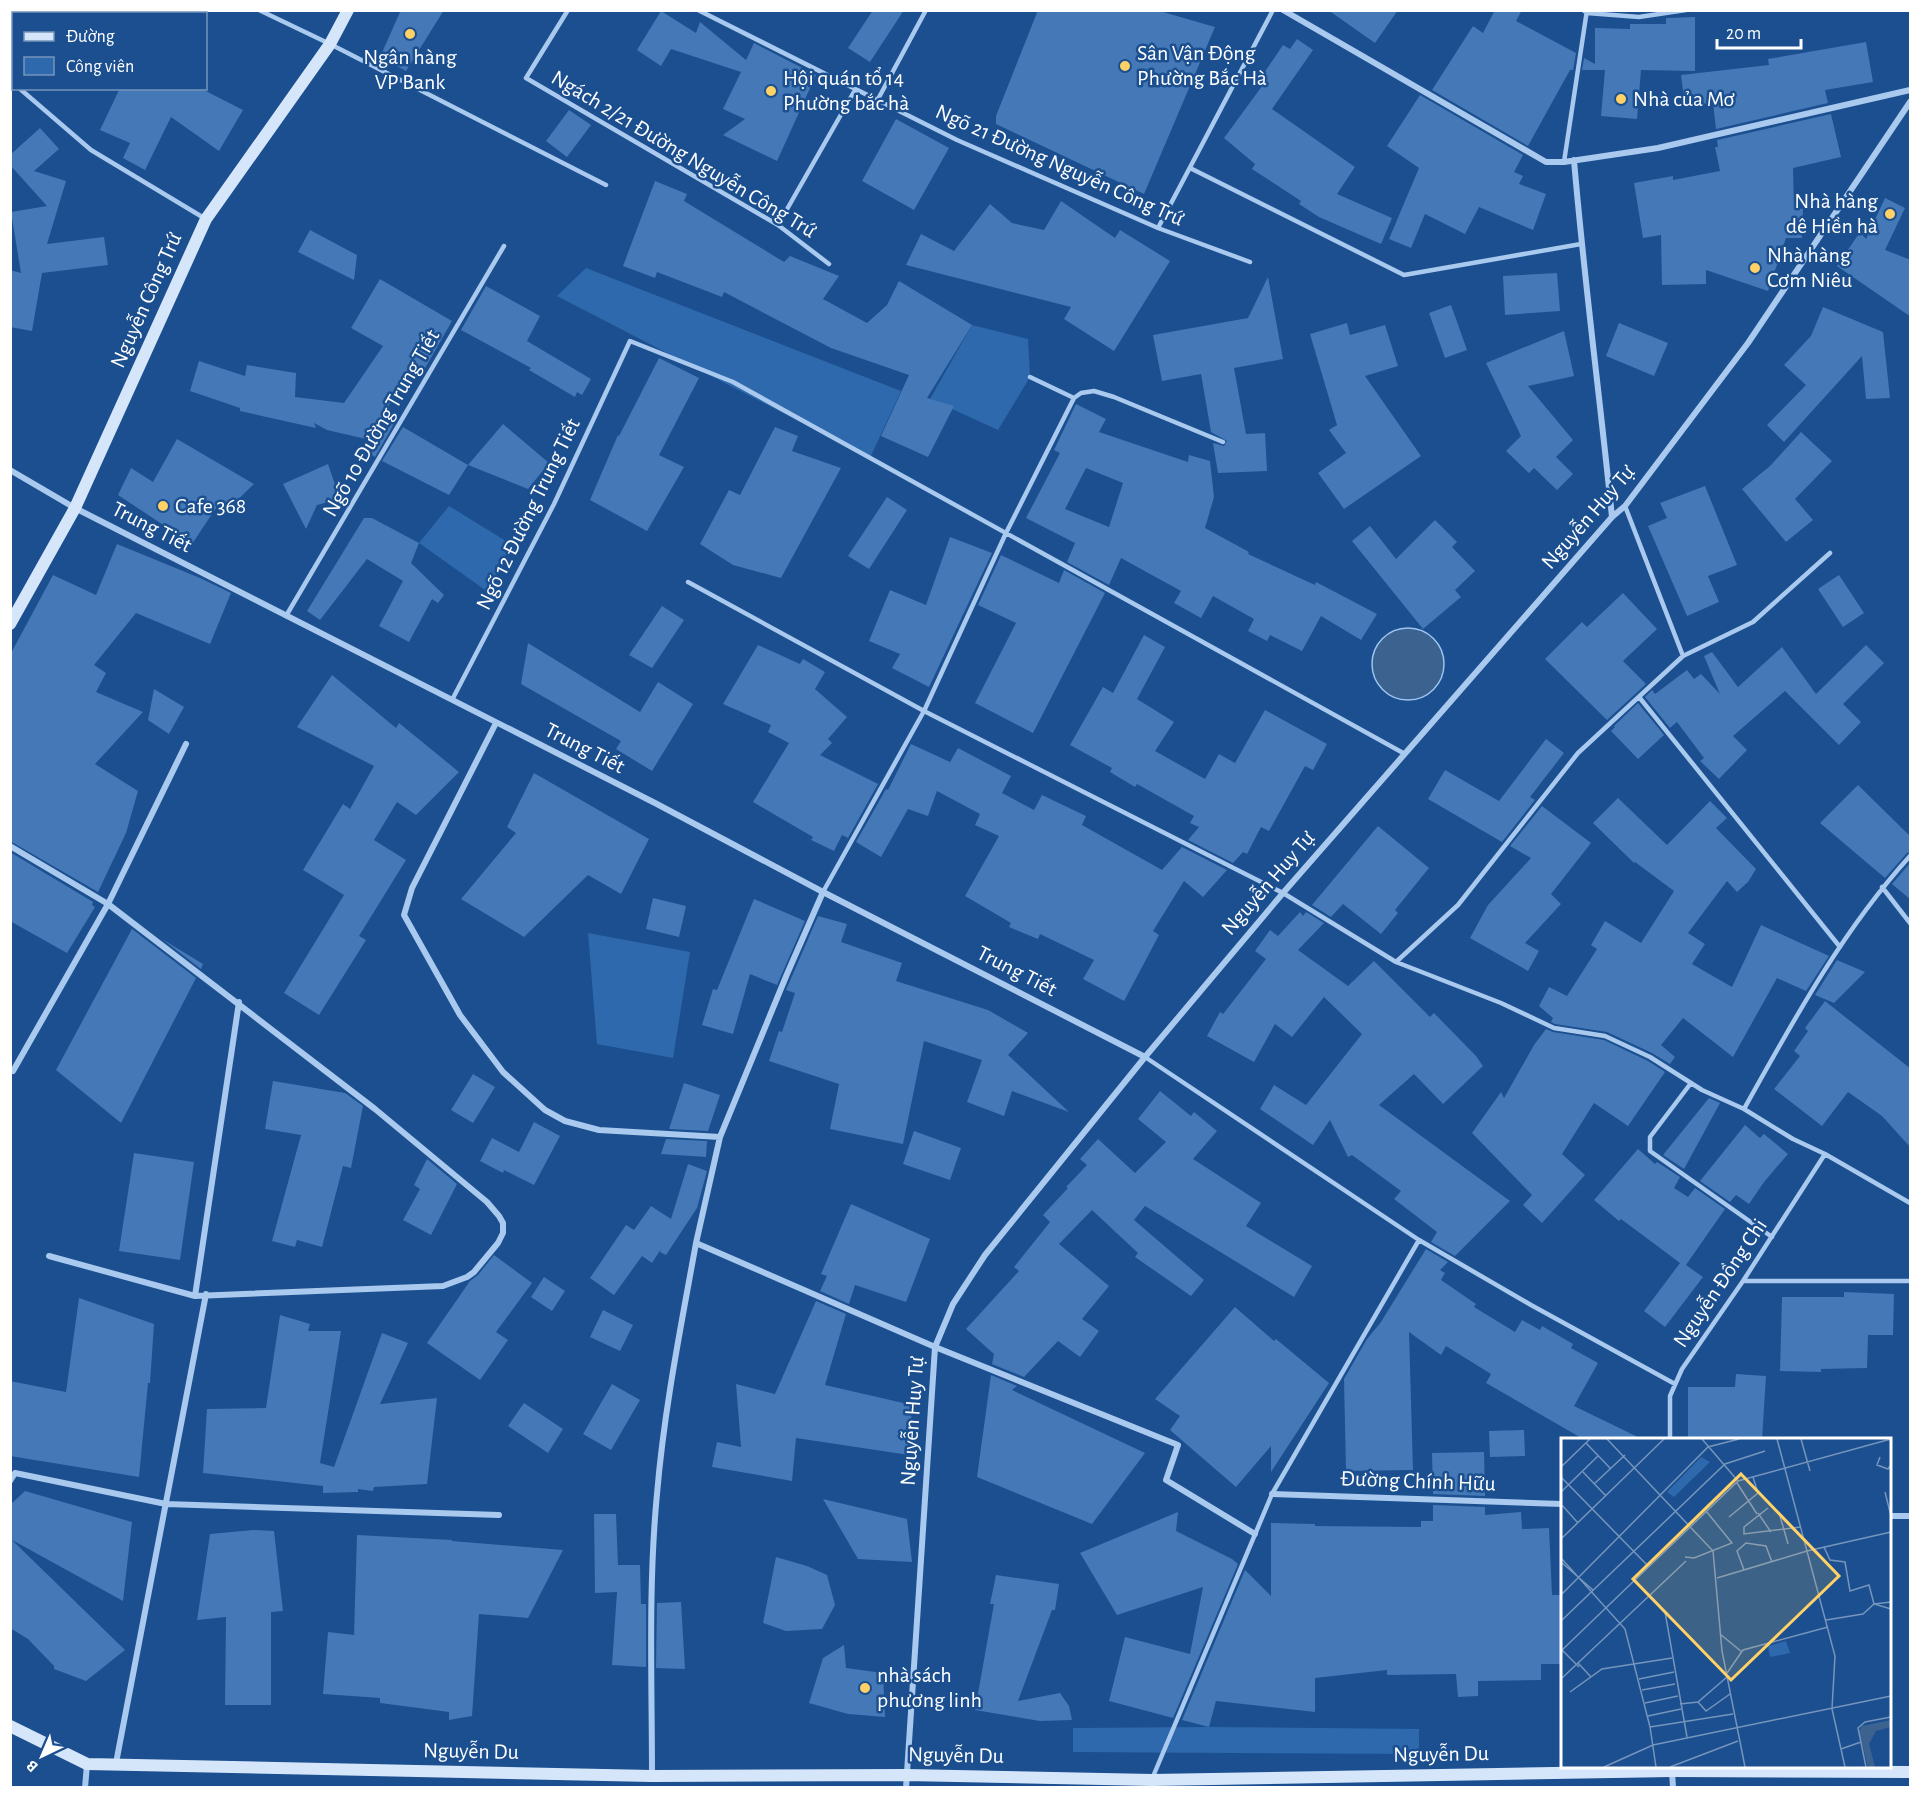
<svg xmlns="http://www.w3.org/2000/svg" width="1921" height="1798" font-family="'Alegreya Sans',sans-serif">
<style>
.green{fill:#2e69ad}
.water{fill:#3c6290;stroke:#9cc4f0;stroke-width:1.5}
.building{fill:#4478b7;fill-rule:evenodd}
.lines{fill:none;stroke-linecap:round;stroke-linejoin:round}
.service{stroke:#a9c9ee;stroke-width:4.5}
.minor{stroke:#a9c9ee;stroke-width:6}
.secondary{stroke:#d6e6fa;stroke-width:12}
.poi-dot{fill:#ffd166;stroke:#1b4f8f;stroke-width:2}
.labels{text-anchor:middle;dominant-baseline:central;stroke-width:5;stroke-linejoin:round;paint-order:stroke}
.poi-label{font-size:22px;fill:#fff;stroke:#1b4f8f;text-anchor:start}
.street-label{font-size:22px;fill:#fff;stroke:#1b4f8f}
.inset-road{fill:none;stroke:#7695bc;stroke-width:1.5}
.view{fill:#ffd166;fill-opacity:0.15;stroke:#ffd166;stroke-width:3}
.inset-edge{fill:none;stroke:#fff;stroke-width:3}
</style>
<rect width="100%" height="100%" fill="#1b4f8f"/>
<!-- green -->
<path class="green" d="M586 268 901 391 870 458 557 296Z
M972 325 1028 339 1030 377 998 430 930 399Z
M449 506 511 544 488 592 419 543Z
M588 933 690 952 673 1058 597 1044Z
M1210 1727 1419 1729V1754L1073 1752V1728Z"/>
<!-- water -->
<path class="water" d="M1372 664a36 36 0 1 1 72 0a36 36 0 1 1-72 0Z"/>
<!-- building -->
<path class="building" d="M401 10H444L406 71 380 57Z
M873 10H904L870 62 848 48Z
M1038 10H1156L1215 27 1144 194 996 124V116Z
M1328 10H1398L1375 43Z
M1495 10H1522L1516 21 1576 53 1573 70H1570L1528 146 1432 90 1473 26 1483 33Z
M661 11 696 33 700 22 746 60 754 43 816 75 777 161 723 135 745 119 723 109 741 72 671 49 661 66 637 50Z
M1695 17V71L1641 70 1637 119 1601 116 1605 70H1582L1584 58 1595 64V28L1630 29V24H1666V18Z
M1297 39 1313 50 1272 109 1355 167 1337 194 1392 218 1381 244 1319 217 1299 204 1301 201 1252 169 1255 164 1224 138 1265 82 1260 79 1283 45 1290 49Z
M1866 42 1873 82 1825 90 1828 103 1716 129 1713 103 1685 106 1681 75 1769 65 1768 59Z
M120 88H200L243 110 219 151 171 117 145 170 123 158 130 143 100 130Z
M1420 95 1523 155 1514 172 1523 176 1519 184 1546 194 1533 230 1479 207 1465 234 1425 214 1411 248 1389 239 1419 168 1387 146Z
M569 110 591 125 567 157 546 141Z
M1831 114 1841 157 1793 168 1794 208 1803 209 1802 238H1786L1768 291 1706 270V284L1662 285 1661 235 1643 238 1634 183 1673 176V180L1720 171 1715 147H1718L1717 140Z
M896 119 949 148 914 210 862 181Z
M40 128 59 149 34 171 66 181 47 244 104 237 108 265 42 273 32 331 10 327V270L21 273 11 212 47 206 10 165V155Z
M655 181 687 194 684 201 784 262 790 256 839 276 823 299 867 323 887 305 899 281 972 325 927 398 954 406 928 457 881 436 909 375 831 348 724 292 722 297 657 272 655 278 623 266Z
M1885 198 1905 208 1885 250 1911 260V317L1837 266 1860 232 1866 239Z
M1061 201 1115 238 1120 230 1170 261 1114 351 1064 319 1071 307 906 265 921 234 954 251 990 204 1012 223 1044 230Z
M310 230 357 255 354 280 298 252Z
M1557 273 1560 311 1505 315 1503 276Z
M1268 277 1283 359 1234 368 1246 434 1265 433 1267 471 1218 473 1213 443 1224 446 1227 441 1211 432 1201 374 1162 381 1153 335 1248 318Z
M380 279 452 321 424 370 416 366 382 415 395 422 375 457 361 449 379 442 327 430 314 423 316 428 240 411V408L190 391 199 361 245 376 247 365 296 373 295 397 344 403 383 346 351 328Z
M486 286 540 316 527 341 591 379 582 395 577 392 575 397 529 370 531 368 461 330Z
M1451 305 1467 350 1445 358 1429 313Z
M1823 307 1883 332 1890 398 1866 399 1862 356 1784 442 1767 425 1806 385 1784 365 1811 336Z
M1347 323 1350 335 1385 325 1398 366 1365 376 1421 456 1344 509 1318 473 1346 453 1329 430 1337 425 1310 334Z
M1619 323 1668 343 1654 376 1606 356Z
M1564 331 1574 376 1528 386 1573 440 1556 457 1573 474 1557 490 1534 468 1529 473 1506 451 1521 436 1486 363Z
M659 358 699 378 659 455 684 467 647 531 590 500 618 435 619 436Z
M1076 404 1106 419 1099 432 1188 462 1189 455 1210 461 1214 497 1205 528 1249 552 1248 554 1315 585 1316 582 1377 614 1361 640 1321 616 1302 651 1270 635 1267 641 1248 631 1254 619 1213 596 1201 618 1174 603 1181 591 1121 558 1109 585 1067 562 1075 543 1026 518 1060 453 1054 450ZM1086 468 1123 483 1109 527 1065 509Z
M503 424 549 463 528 489 468 465Z
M403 427 468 465 449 495 382 461Z
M775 427 798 436 792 451 841 468 781 578 733 565 700 544 729 490 740 495Z
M1801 432 1832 461 1795 499 1813 520 1786 542 1742 489 1770 466Z
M177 439 254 484 227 510 218 505 192 544 118 495 131 468 153 482Z
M328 464 340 499 317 505 306 529 283 484Z
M1705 486 1737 565 1708 576 1719 602 1687 616 1648 526 1667 518 1660 503Z
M887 497 907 510 869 569 848 556Z
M364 518H372L419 543 411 563 444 595 438 603 432 599 409 642 379 626 403 581 367 559 320 620 307 611Z
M1435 520 1457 542 1452 547 1475 571 1455 590 1461 597 1423 629 1352 541 1370 526 1396 559Z
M950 537 992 553 929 687 892 668 900 654 869 641 890 590 926 605Z
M117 544 200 578 231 593 210 644 136 613 94 665 106 673 96 692 143 712 95 764 138 791 126 833 98 892 10 841V655L53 575 96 595Z
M1001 555 1059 583 1064 570 1105 593 1033 733 975 703 1016 623 978 605Z
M1839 575 1864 613 1843 627 1818 589Z
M1623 593 1657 629 1623 661 1646 684 1607 720 1545 659 1582 622 1587 627Z
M662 606 684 620 652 668 629 655Z
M1144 635 1165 647 1137 699 1174 722 1155 751 1205 779 1219 754 1235 763 1265 710 1327 744 1313 770 1305 766 1269 831 1261 827 1247 854 1243 852 1233 863 1188 840 1199 827 1190 823 1194 816 1137 784 1135 787 1110 772 1112 768 1070 745 1103 687 1113 693Z
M528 643 640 712 658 682 693 704 652 771 616 749 621 741 521 684Z
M758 645 800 664 803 659 825 672 815 689 847 717 828 739 832 743 820 755 878 784 848 838 842 835 834 851 811 840 813 837 753 802 789 743 768 732 771 725 723 704Z
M1866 645 1884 663 1843 704 1861 722 1839 745 1785 691 1733 736 1747 750 1719 779 1700 761 1704 758 1677 722 1670 728 1645 697 1652 690 1655 694 1687 670 1694 679 1701 674 1720 694 1704 656 1712 652 1738 687 1782 647 1816 694Z
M332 675 396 728 399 723 459 772 416 815 397 802 374 840 406 860 359 936 366 940 319 1015 284 993 344 895 303 870 343 804 350 809 374 766 297 727Z
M154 689 184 707 169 734 148 720Z
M1638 703 1664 735 1638 759 1611 731 1615 727 1614 726Z
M1546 739 1564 753 1530 797 1535 800 1502 842 1428 799 1445 770 1499 801Z
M911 744 950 762 958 748 1011 776 1002 793 1034 810 1042 795 1086 816 1082 825 1162 870 1182 847 1227 870 1203 897 1184 881 1153 931 1159 935 1124 1001 1083 979 1094 960 1040 934 1038 939 1009 927 1011 923 965 896 999 836 975 825 980 814 937 791 928 816 908 809 881 857 856 842 886 789 888 790Z
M534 773 649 839 621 894 588 875 524 937 461 899 516 833 507 827Z
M1858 785 1911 837V852L1907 853 1885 878 1820 823Z
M1618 798 1667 845 1710 801 1727 818 1716 828 1756 869 1748 882 1737 892 1727 881 1688 933 1705 944 1692 964 1732 987 1761 925 1829 956 1806 991 1777 978 1733 1057 1683 1018 1661 1045 1675 1057 1670 1064 1652 1053 1607 1032 1555 1024 1551 1022 1553 1018 1539 1006 1549 987 1567 996 1597 949 1591 945 1605 921 1641 943 1674 891 1635 862 1634 863 1593 823Z
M1542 806 1591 843 1551 894 1561 904 1525 943 1539 951 1528 971 1470 938 1488 905 1531 858 1510 846Z
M1378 826 1429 868 1395 910 1398 913 1381 934 1343 904 1331 917 1312 905Z
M10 852 93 902 92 905 95 907 67 953 10 921Z
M1911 862V900L1892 884Z
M653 898 686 906 679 937 646 929Z
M754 899 805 921 777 985 750 974 733 1034 702 1025 713 989 717 990Z
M1300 912 1303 916 1306 912 1324 923 1298 950 1348 986 1374 961 1430 1017 1434 1013 1476 1056 1483 1066 1443 1104 1414 1074 1379 1105 1510 1201 1455 1256 1431 1242 1437 1232 1394 1199 1401 1191 1352 1155 1348 1157 1330 1120 1313 1145 1260 1109 1274 1085 1306 1105 1362 1034 1324 997 1292 1037 1275 1024 1254 1062 1207 1036 1220 1012 1223 1014 1266 959 1255 951 1270 930 1278 936Z
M818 916 847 924 841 942 902 963 896 981 988 1010 1028 1033 1008 1055 1069 1112 1012 1091 1004 1116 967 1102 982 1060 924 1041 903 1144 830 1129 839 1084 769 1061 779 1031 782 1032 795 993 786 990Z
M132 929 196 978 121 1123 56 1070Z
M162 939 203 964 201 969Z
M1837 960 1865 972 1834 1003 1815 995Z
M1825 1001 1911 1069V1148L1882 1116 1848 1092 1822 1126 1774 1089 1800 1056 1794 1051 1808 1031 1805 1028Z
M1546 1029 1553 1032 1604 1040 1648 1061 1665 1072 1628 1126 1594 1103 1562 1154 1585 1175 1542 1223 1523 1205 1532 1195 1472 1133 1501 1092 1504 1098 1534 1045Z
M473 1074 495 1087 473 1123 451 1110Z
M273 1081 345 1093 363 1106 351 1168 343 1166 322 1247 297 1240 295 1247 272 1241 301 1135 265 1129Z
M684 1083 720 1095 708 1131 669 1129Z
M1160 1091 1191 1116 1194 1112 1217 1131 1193 1159 1261 1203 1246 1226 1312 1266 1294 1297 1145 1206 1134 1220 1204 1280 1191 1296 1135 1257 1138 1253 1092 1210 1059 1244 1109 1286 1082 1319 1099 1331 1080 1357 1058 1341 1024 1377 992 1364 994 1354 966 1329 1019 1271 1014 1267 1050 1222 1043 1215 1068 1188 1066 1187 1087 1165 1080 1159 1098 1139 1135 1173 1166 1142 1138 1119Z
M1709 1098 1720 1103 1684 1169 1663 1155Z
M534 1122 560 1136 534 1185 504 1170 503 1173 480 1161 492 1138 519 1152Z
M1745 1125 1760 1138 1764 1134 1788 1154 1764 1182 1749 1204 1736 1195 1730 1202 1700 1181Z
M914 1131 961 1148 950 1180 903 1164Z
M666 1139 707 1141 706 1157 661 1154Z
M1638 1149 1655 1164 1657 1162 1680 1177 1674 1188 1688 1197 1695 1188 1725 1209 1686 1265 1703 1277 1665 1327 1644 1311 1680 1263 1621 1219 1619 1221 1594 1200Z
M134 1153 194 1162 180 1260 119 1251Z
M427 1159 457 1184 431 1235 403 1220 420 1189 414 1185Z
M688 1164 707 1171 697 1208 666 1255 660 1252 661 1249 652 1263 642 1256 614 1295 590 1278 626 1225 634 1230 651 1206 671 1219Z
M851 1204 930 1239 906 1302 855 1285 849 1304 820 1291 827 1276 821 1274Z
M1426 1249 1448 1262 1440 1270 1445 1273 1441 1280 1476 1304 1474 1307 1515 1332 1522 1320 1540 1330 1542 1326 1573 1344 1571 1348 1598 1363 1574 1406 1644 1440H1585L1486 1383 1491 1374 1446 1346 1441 1355 1409 1332 1413 1470 1346 1471 1344 1379 1367 1339 1381 1322Z
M494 1255 532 1283 496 1332 508 1340 480 1380 427 1343 470 1281 478 1275Z
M544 1277 565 1291 552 1311 531 1297Z
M1844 1292 1894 1294 1893 1335H1868L1867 1368 1821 1369V1372L1780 1371 1782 1297H1844Z
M79 1298 154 1324 150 1383H148L139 1477 10 1456V1381L66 1392Z
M816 1301 846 1314 825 1385 912 1405 909 1455 796 1438 792 1481 712 1467 717 1442 741 1447 736 1384 775 1394Z
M1235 1307 1274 1341 1276 1339 1329 1383 1271 1472V1446L1236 1487 1170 1430 1180 1416 1155 1399Z
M603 1310 633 1325 620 1351 590 1337Z
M280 1315 310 1324 308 1331H341L320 1463 334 1467 382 1333 408 1343 380 1404 437 1398 427 1484 374 1487 373 1491 358 1489V1492L323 1493V1486L203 1473 207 1409 266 1408Z
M1736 1374 1766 1376 1762 1440H1688V1387H1735Z
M991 1375 1017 1386 1012 1390 1145 1453 1092 1524 977 1477Z
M612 1384 640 1400 611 1450 583 1434Z
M524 1403 563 1429 548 1453 508 1426Z
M1524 1430 1525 1456 1490 1457 1489 1431Z
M1484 1452 1485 1496 1433 1494 1432 1453Z
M25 1491 132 1522 123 1601 12 1540 125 1650 86 1681 54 1669V1666L28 1639 10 1628V1505Z
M823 1499 907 1519 912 1562 858 1559Z
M1433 1505 1485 1507V1515L1521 1512 1522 1529 1549 1528 1552 1595H1563V1664H1541V1680L1478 1681V1696L1458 1697 1456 1674 1387 1675V1670L1315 1678V1712L1216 1701 1209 1727 1182 1720 1245 1570 1271 1596V1523L1315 1524V1526L1421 1527V1521H1433Z
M1178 1512 1176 1531 1232 1559 1238 1564 1173 1718 1109 1701 1125 1637 1190 1654 1203 1587 1117 1615 1080 1553Z
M594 1514H616L618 1565H640L641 1604H646V1667L612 1665 617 1592 595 1593Z
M253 1530 274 1531 283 1611 271 1612V1705H225L226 1617 197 1620 210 1534Z
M357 1535 452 1540V1541L563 1550 528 1618 479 1614 472 1716 449 1720V1712L380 1703V1698L323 1694 328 1632 354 1635Z
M776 1557 807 1566 827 1575 835 1605 822 1629 786 1631 763 1623Z
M996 1575 1059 1584 1055 1610H1052L1018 1701 1060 1693 1069 1706 1072 1720 1040 1721 975 1710 994 1604H990Z
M681 1602 685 1669 656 1668 657 1603Z
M844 1645 846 1668 883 1673 885 1717 848 1714 809 1703 823 1658Z"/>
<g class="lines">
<!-- service -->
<path class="service" d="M259 10 330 44 606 185
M568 10 526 78 778 225 829 264
M698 10 957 140 1158 228 1250 262
M1583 10 1587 13 1639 17 1686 10
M10 81 14 84
M19 88 91 150 204 218
M877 101 926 10
M1564 162 1587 10
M1190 168 1404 275 1581 244
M778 225 855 90
M1158 228 1273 10
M1030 377 1074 398
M1625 506 1683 656
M688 582 924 711 1283 893 1396 962 1458 905 1578 753 1683 656 1753 622 1830 553
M286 616 504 246
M1639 697 1840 947
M452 700 554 504 630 341 733 382 1405 754
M1882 887 1910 923
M823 892 924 711 1006 533 1074 398 1081 393 1094 391 1114 397 1223 442
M1396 962 1501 1003 1554 1028 1605 1036 1650 1057 1702 1090 1744 1109 1793 1139 1825 1154 1910 1203
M1145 1057 1419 1240 1531 1305 1675 1384
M1691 1083 1650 1137V1151L1772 1237
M1744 1109C1793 1021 1842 931 1910 856
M1743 1281H1910
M1670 1440V1396L1682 1369 1743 1281 1825 1154
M1152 1779 1272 1494 1419 1240"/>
<!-- minor -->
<path class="minor" d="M1283 10 1546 162H1564L1658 148 1910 90
M1574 160C1584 279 1600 398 1612 517
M10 470 75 508 655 803 823 892 1145 1057
M496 723 412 888 404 915 460 1015 503 1072 545 1110 565 1121 599 1130 720 1137 787 974 823 892
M10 846 108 904 375 1109 487 1202 499 1216 503 1223V1233L498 1243 474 1272 467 1277 443 1286 195 1296 49 1256
M13 1071 108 904 186 744
M696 1243 720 1137
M195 1296 239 1002
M10 1481 15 1473 166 1504 499 1515
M1272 1494 1562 1504
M1890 1516H1910
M116 1763 206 1294
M1672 1771 1673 1788
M652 1776C652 1682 648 1587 657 1494 664 1410 681 1326 696 1243L935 1347 1178 1445 1166 1480 1255 1534
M85 1788 87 1764
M906 1788 935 1347 953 1304 985 1255 1145 1057 1283 893 1612 517 1625 506 1748 343 1910 102"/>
<!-- secondary -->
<path class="secondary" d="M10 624 75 508 206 219 330 44 348 10
M10 1726 87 1764 652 1776 906 1775 1152 1780 1672 1771 1910 1772"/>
</g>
<!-- markers -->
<g class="poi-dot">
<circle cx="410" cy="34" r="6"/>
<circle cx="1125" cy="66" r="6"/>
<circle cx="771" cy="91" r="6"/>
<circle cx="1621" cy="99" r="6"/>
<circle cx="1890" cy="214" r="6"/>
<circle cx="1755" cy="268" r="6"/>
<circle cx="163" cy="506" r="6"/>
<circle cx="865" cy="1688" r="6"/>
</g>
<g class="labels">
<!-- poi labels -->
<g class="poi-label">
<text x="1137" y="53">Sân Vận Động<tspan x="1137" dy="25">Phường Bắc Hà</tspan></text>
<text x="410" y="57" text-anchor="middle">Ngân hàng<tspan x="410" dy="25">VP Bank</tspan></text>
<text x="783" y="78">Hội quán tổ 14<tspan x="783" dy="25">Phường bắc hà</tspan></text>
<text x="1633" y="99">Nhà của Mơ</text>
<text x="1878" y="201" text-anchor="end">Nhà hàng<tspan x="1878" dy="25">dê Hiền hà</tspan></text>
<text x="1767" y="255">Nhà hàng<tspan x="1767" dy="25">Cơm Niêu</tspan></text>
<text x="175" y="506">Cafe 368</text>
<text x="877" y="1675">nhà sách<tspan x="877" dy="25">phương linh</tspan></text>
</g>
<!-- street labels -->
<g class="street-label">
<text transform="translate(684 154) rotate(31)">Ngách 2/21 Đường Nguyễn Công Trứ</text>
<text transform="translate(1060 165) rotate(24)">Ngõ 21 Đường Nguyễn Công Trứ</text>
<text transform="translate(146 300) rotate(-66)">Nguyễn Công Trứ</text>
<text transform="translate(381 423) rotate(-60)">Ngõ 10 Đường Trung Tiết</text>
<text transform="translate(528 514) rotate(-64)">Ngõ 12 Đường Trung Tiết</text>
<text transform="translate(1588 517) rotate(-49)">Nguyễn Huy Tự</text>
<text transform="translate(152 527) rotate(27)">Trung Tiết</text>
<text transform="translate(585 748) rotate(27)">Trung Tiết</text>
<text transform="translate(1268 883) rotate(-49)">Nguyễn Huy Tự</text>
<text transform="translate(1017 971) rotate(27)">Trung Tiết</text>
<text transform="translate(1720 1283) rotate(-56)">Nguyễn Đồng Chi</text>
<text transform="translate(912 1421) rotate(-86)">Nguyễn Huy Tự</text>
<text transform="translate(1418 1481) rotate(2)">Đường Chính Hữu</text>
<text transform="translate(471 1751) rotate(1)">Nguyễn Du</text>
<text transform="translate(1441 1754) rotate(-1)">Nguyễn Du</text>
<text transform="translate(956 1755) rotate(1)">Nguyễn Du</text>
</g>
</g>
<!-- overview -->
<g transform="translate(1561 1438)">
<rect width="330" height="330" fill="#1b4f8f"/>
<path d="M140 19 149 24 113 59 106 54ZM225 203 229 215 209 219 207 208Z" fill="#2e69ad"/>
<path d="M330 282V289L315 293 308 306 314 329H307L298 293 301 288Z" fill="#3c6290"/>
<path class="inset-road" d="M46 1 152 113 161 213 184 329M141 1 177 43M216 1 274 218 271 271 284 329M240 1 249 33M25 5 49 30M319 19 316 27 327 31 329 28M0 29 29 1M22 34 45 58M0 39 88 129M176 45 196 76M33 46 64 17M0 54 37 18M324 54 330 78M0 66 17 85M207 70 183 89V96L240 89M197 75 210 94M219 78 227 106M168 79 197 55 192 39M0 101 103 1M263 109 269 122 284 124 289 153 308 147 313 166 330 171M124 119 133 120 171 105 145 73M0 120 64 191 89 289 95 329M0 124 32 152M183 132 176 113 185 105 205 108 211 124M156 140 246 113 330 94M0 157 147 9 178 1M104 174 126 299M265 182 302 176 313 166 330 164M0 183 164 26 204 13M159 196 181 214M0 211 18 229M0 213 177 43 330 1M17 225 30 239M166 235 182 212 267 189M0 241 125 123M78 241 113 234M81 252 114 246M9 254 41 231 111 220M137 264 145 273 169 256M84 265 117 258M119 266 137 264 166 239M87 278 120 271M89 289 172 276M280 311 300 304M43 329 92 307 330 258M109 329 177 303M305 329 297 290 304 284 330 279"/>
<path class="view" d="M180 36 278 138 170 242 72 141Z"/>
<rect width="330" height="330" class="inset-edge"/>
</g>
<!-- border -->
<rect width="1921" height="1798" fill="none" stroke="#ffffff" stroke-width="24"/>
<!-- legend -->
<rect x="12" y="12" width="195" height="78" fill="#1b4f8f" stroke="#7695bc" stroke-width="1.5"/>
<rect x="24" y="32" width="30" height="9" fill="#d6e6fa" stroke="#7695bc" stroke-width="1.5"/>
<text x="66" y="42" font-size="18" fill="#ffffff">Đường</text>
<rect x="24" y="57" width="30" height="18" fill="#2e69ad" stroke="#7695bc" stroke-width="1.5"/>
<text x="66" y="72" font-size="18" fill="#ffffff">Công viên</text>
<!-- north arrow -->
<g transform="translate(42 1756) rotate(224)" stroke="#1b4f8f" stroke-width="4.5" paint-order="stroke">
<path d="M0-4.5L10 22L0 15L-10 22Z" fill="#ffffff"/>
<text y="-9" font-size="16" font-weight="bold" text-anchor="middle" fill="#ffffff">B</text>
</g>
<!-- scale -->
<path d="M1717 39v9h84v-9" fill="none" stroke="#ffffff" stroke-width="3"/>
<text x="1726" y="39" font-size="18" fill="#ffffff" stroke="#1b4f8f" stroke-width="4.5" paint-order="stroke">20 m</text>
</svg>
